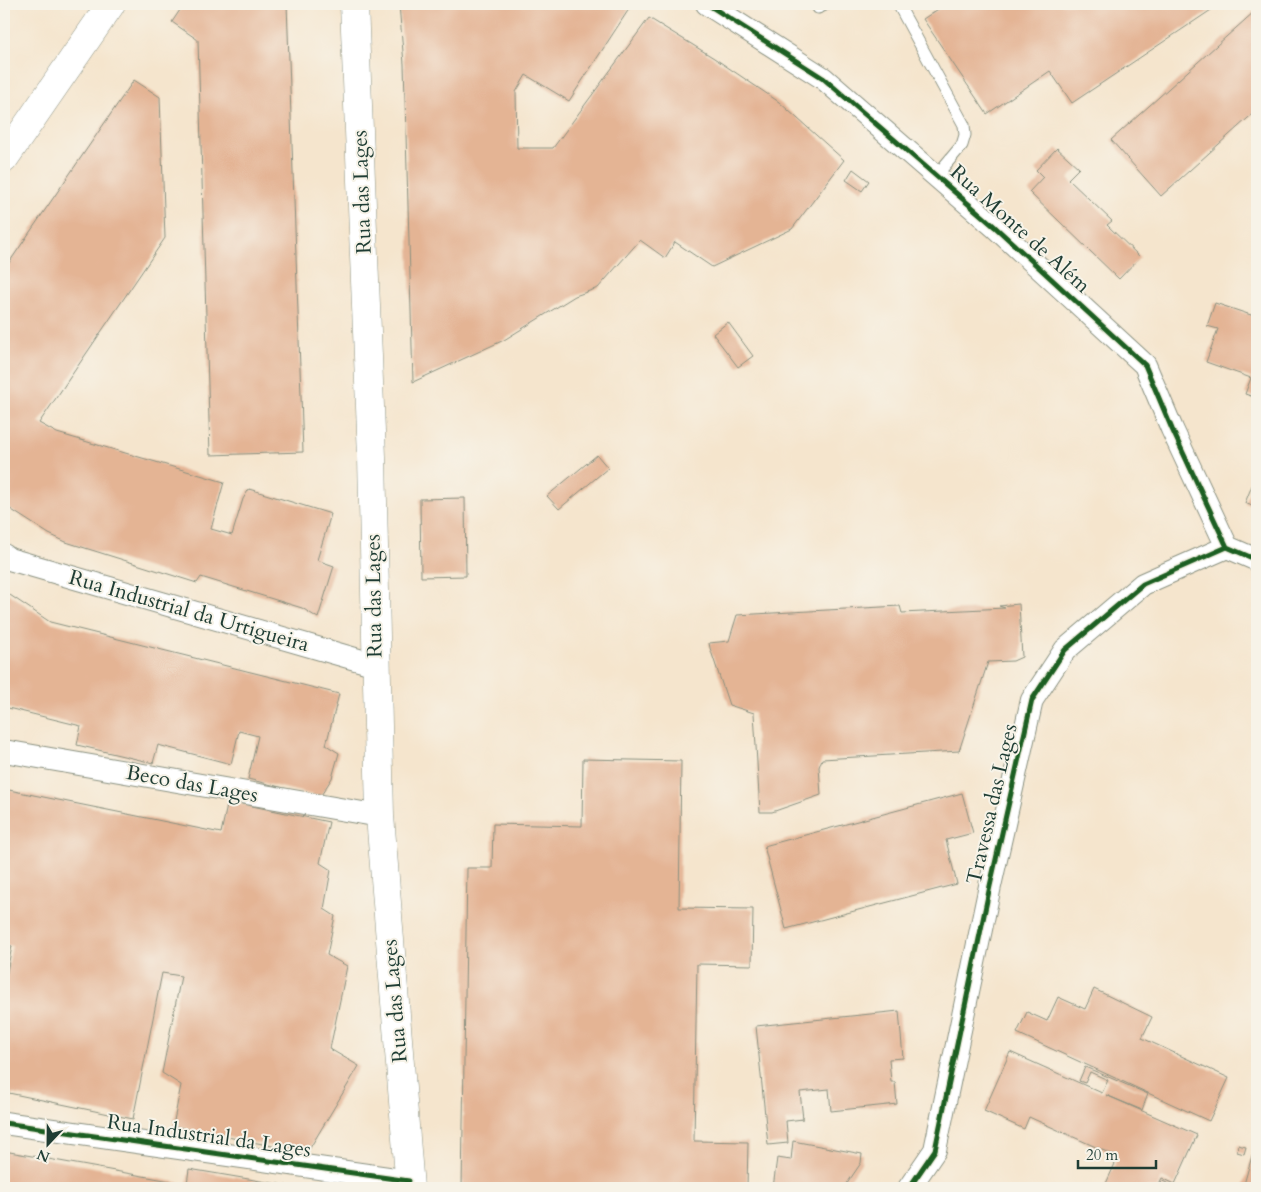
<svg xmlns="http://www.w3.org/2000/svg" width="1261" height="1192" font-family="Cardo,serif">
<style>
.building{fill:#e4b494}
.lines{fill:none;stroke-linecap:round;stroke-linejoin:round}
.service-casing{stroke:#8a9180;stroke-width:13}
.minor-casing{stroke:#8a9180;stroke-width:24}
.tertiary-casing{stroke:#8a9180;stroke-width:29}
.secondary-casing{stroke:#8a9180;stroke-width:29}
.service{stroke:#fff;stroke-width:11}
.minor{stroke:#fff;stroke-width:22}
.tertiary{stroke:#fff;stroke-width:28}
.secondary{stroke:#fff;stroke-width:28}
.cycleway-casing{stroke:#f7f3e8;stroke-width:8}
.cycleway{stroke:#1b5e20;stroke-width:5}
.labels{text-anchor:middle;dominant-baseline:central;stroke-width:4;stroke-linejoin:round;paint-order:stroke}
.street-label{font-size:21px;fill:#1f3d34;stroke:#f7f3e8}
</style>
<rect width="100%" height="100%" fill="#f7f3e8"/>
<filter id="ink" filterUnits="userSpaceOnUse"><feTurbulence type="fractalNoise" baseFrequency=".02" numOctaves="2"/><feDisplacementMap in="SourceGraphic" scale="10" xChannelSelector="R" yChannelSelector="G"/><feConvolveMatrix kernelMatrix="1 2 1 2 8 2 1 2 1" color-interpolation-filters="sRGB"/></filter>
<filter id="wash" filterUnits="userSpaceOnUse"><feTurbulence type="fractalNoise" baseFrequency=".0096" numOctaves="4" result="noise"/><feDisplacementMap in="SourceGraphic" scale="20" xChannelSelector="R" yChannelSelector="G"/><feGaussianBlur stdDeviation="1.12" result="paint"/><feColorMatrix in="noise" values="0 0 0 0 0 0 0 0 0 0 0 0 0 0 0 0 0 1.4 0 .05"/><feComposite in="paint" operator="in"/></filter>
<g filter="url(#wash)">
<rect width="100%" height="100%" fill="#f5e5cd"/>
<g id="blocks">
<!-- building -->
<path class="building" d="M184 4H287L303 452 210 455 198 40 172 22Z
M399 4H627L631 6 569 101 526 75 516 92 517 148H553L649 18 714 58 779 102 844 160 792 229 712 267 675 242 665 258 640 240 598 288 575 296 504 340 413 382 404 64Z
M946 4H1220L1072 103 1050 71 987 114 923 19Z
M1255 11 1257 14V110L1161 196 1111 140Z
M134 80 160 97 165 238 39 423 57 433 224 482 211 529 232 535 243 499 249 489 331 514 317 560 334 566 318 618 302 608 201 577 197 583 66 542 49 534 4 505V270Z
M1057 148 1079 168 1068 179 1112 221 1107 225 1140 257 1119 279 1029 192 1043 177 1036 170Z
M853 169 869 181 862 191 846 180Z
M1215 303 1257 317V398L1245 394 1251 378 1206 362 1218 329 1207 326Z
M728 322 753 356 738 367 713 334Z
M597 455 608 468 559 509 547 496Z
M1257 473V508L1245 503Z
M465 498 466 576 421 577 420 499Z
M4 591 50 622 339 694 326 745 339 753 332 778 320 797 248 779 258 736 239 731 231 764 158 745 153 763 77 745 81 726 4 707Z
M1019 604 1022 657 1013 661 988 662 959 751 822 759 819 767 821 795 772 812H760L754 713 729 705 710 648 709 643 729 641 737 615 900 606 902 613 1005 608 999 606Z
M583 759 681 761 679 908 753 909 752 965 697 964 694 1141 748 1142 747 1188H462L467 868H492L493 824 582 826Z
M4 789 221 833 228 801 329 822 320 863 331 870 324 909 335 916 327 955 347 966 330 1049 359 1066 307 1153 173 1126 181 1085 162 1073 181 976 162 973 133 1119 4 1092V987L12 946 4 944Z
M962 793 973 833 946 840 957 884 786 929 764 846Z
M1094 989 1152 1017 1142 1038 1229 1078 1209 1121 1017 1033 1027 1012 1047 1021 1058 997 1085 1009Z
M899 1011 903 1058 889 1059 891 1082H895L897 1104 831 1111 829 1089 800 1092 803 1119 786 1121 788 1143 768 1145 756 1026Z
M1010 1052 1102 1093 1108 1080 1090 1072 1085 1083 1079 1081 1085 1067 1148 1094 1142 1110 1106 1095 1197 1135 1175 1184 1162 1178 1157 1188H1104L1118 1157 1029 1117 1024 1129 984 1111Z
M1257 1138V1188H1243Z
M793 1141 862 1154 861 1163 844 1188H773L777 1158 791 1160Z
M1238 1145 1246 1147 1244 1154 1237 1152Z
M4 1151 187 1184 189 1169 296 1187V1188H4Z
M1162 1181 1180 1188H1159Z"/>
</g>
</g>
<g filter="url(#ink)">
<use href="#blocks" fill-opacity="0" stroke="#8a9180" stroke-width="1"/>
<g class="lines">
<defs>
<path id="service" d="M898 4 964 125 965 135 962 145 936 176
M818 8 827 4"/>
<path id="minor" d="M707 4 823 78 995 227 1145 365 1172 429 1227 547
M4 555 9 559 376 665
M4 751 380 816
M4 1123 409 1181
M909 1188 935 1150 990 886 1032 700 1065 650 1143 584 1227 547 1257 560"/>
<path id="tertiary" d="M4 159 111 4"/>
<path id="secondary" d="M354 4 372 457 380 816 410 1188"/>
</defs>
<!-- service casing -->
<use href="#service" class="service-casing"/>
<!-- minor casing -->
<use href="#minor" class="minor-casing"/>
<!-- tertiary casing -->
<use href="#tertiary" class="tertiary-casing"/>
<!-- secondary casing -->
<use href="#secondary" class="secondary-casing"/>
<!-- service -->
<use href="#service" class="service"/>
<!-- minor -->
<use href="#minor" class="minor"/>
<!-- tertiary -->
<use href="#tertiary" class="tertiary"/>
<!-- secondary -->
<use href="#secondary" class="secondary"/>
<defs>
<path id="cycleway" d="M707 4 823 78 995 227 1145 365 1172 429 1227 547
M4 1123 409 1181
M909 1188 935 1150 990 886 1032 700 1065 650 1143 584 1227 547 1257 560"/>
</defs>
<!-- cycleway casing -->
<use href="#cycleway" class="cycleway-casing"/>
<!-- cycleway -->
<use href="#cycleway" class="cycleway"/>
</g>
</g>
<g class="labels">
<!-- street labels -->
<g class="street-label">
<text transform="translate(362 192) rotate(-92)">Rua das Lages</text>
<text transform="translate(1020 229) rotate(42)">Rua Monte de Além</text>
<text transform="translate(374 596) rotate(-91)">Rua das Lages</text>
<text transform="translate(189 611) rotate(16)">Rua Industrial da Urtigueira</text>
<text transform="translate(192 784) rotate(10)">Beco das Lages</text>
<text transform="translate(992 804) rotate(-77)">Travessa das Lages</text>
<text transform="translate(395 1001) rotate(-95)">Rua das Lages</text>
<text transform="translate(209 1136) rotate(8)">Rua Industrial da Lages</text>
</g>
</g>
<!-- margin -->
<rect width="1261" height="1192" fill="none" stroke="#f7f3e8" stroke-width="20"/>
<!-- north arrow -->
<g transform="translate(48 1144) rotate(202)" stroke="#f7f3e8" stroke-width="4" paint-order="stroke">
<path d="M0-4L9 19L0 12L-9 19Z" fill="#1f3d34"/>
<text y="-8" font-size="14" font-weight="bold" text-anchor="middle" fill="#1f3d34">N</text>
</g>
<!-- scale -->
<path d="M1078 1160v8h78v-8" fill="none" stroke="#1f3d34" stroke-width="2.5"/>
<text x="1086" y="1160" font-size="15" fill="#1f3d34" stroke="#f7f3e8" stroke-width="4" paint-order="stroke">20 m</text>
</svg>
